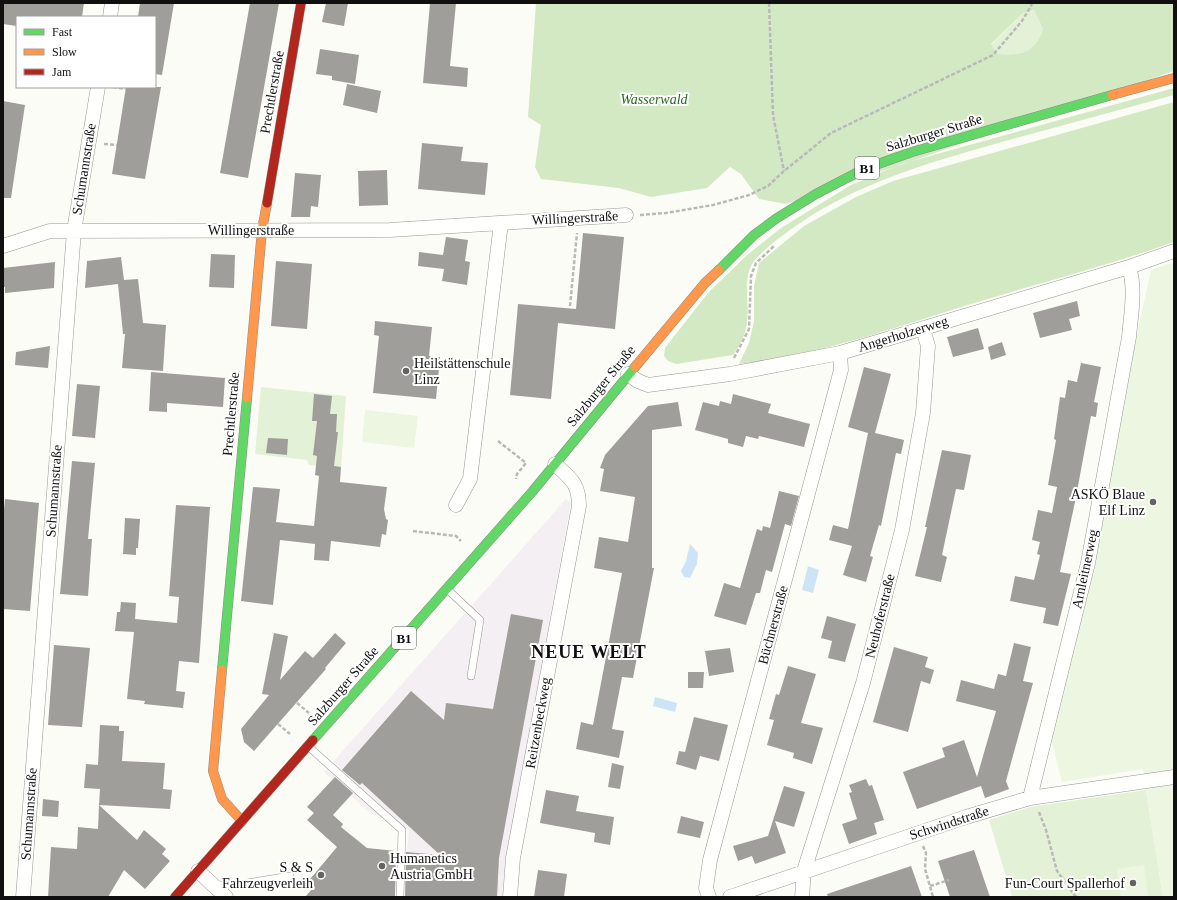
<svg xmlns="http://www.w3.org/2000/svg" width="1177" height="900" font-family="Georgia,serif">
<style>
.industrial{fill:#f4eff2}
.green{fill:#e3f2d6}
.forest{fill:#d3e9c4;fill-rule:evenodd}
.pitch{fill:#edf6e0}
.water{fill:#cce4f6}
.building{fill:#a09e9b}
.lines{fill:none;stroke-linecap:round;stroke-linejoin:round}
.lane-casing{stroke:#969694;stroke-width:8}
.street-casing{stroke:#969694;stroke-width:15}
.fast-casing{stroke:#8d8d8a;stroke-width:10}
.slow-casing{stroke:#8d8d8a;stroke-width:10}
.jam-casing{stroke:#8d8d8a;stroke-width:10}
.path{stroke:#b9b9b8;stroke-width:2.5;stroke-dasharray:4 2;stroke-linecap:butt}
.lane{stroke:#fffffe;stroke-width:7}
.street{stroke:#fffffe;stroke-width:14}
.fast{stroke:#63d668;stroke-width:9}
.slow{stroke:#ff974d;stroke-width:9}
.jam{stroke:#b3261e;stroke-width:9}
.poi-dot{fill:#636360;stroke:#fff;stroke-width:1.5}
.labels{text-anchor:middle;dominant-baseline:central;stroke-width:4;stroke-linejoin:round;paint-order:stroke}
.shield{fill:#fff;stroke:#585858;stroke-width:1}
.shield-label{font-size:13px;font-weight:bold;fill:#101010}
.street-label{font-size:14px;fill:#101010;stroke:#fff}
.park-label{font-size:14px;font-style:italic;fill:#286820;stroke:#fff}
.poi-label{font-size:14px;fill:#101010;stroke:#fff;text-anchor:end}
.district-label{font-size:18px;font-weight:bold;letter-spacing:1px;fill:#101010;stroke:#fff}
</style>
<rect width="100%" height="100%" fill="#fcfcf6"/>
<!-- industrial -->
<path class="industrial" d="M566 499 571 503 506 857 502 897H407L406 867 409 830 369 812 324 772Z"/>
<!-- green -->
<path class="green" d="M1034 10 1043 29C1035 53 1021 56 998 54L991 45 1023 13Z
M261 387 346 396 341 468 309 465 307 460 255 454Z
M1146 790 1163 897H1012L989 820 1030 807Z"/>
<!-- forest -->
<path class="forest" d="M536 3H1174V71L786 204 759 199 741 174 730 167 707 188 651 197 619 188 541 179 535 167 541 125 528 117ZM1034 10 1043 29C1035 53 1021 56 998 54L991 44 1023 13Z
M1174 88V95C1123 109 1071 123 1020 137 946 158 875 176 809 217 790 230 770 243 755 260 741 276 750 303 747 322 746 334 740 345 733 355L676 364 668 361 664 356 665 348 708 293 746 256 781 228 851 185 901 164Z
M1174 102V242C1107 266 1039 283 971 304 894 328 819 355 739 364L749 343 754 321V286L759 263 804 226 856 197 893 181Z"/>
<!-- pitch -->
<path class="pitch" d="M1174 262V897H1163L1143 769 1062 782 1052 742 1095 564 1136 339 1151 270Z
M365 410 418 416 414 448 362 442Z
M1144 865 1148 897H1121L1117 869Z"/>
<!-- water -->
<path class="water" d="M690 544 698 553 697 564 690 578 684 577 681 571 686 561Z
M808 566 819 570 813 593 802 590Z
M655 697 677 703 675 712 653 706Z"/>
<!-- building -->
<path class="building" d="M3 3H84L82 17H17V26L3 24Z
M140 3H174L162 75 155 74V17H138Z
M250 3H279L248 178 220 173Z
M326 3H348L344 26 322 22Z
M430 3H456L450 66 468 68 467 87 423 83Z
M320 49 359 55 355 84 332 80V76L316 74Z
M347 84 381 91 377 113 343 105Z
M126 87H161L145 179 112 174Z
M3 101 25 105 11 198H3Z
M422 143 463 147 461 161 488 163 485 195 418 189Z
M387 170 388 205 359 206 358 171Z
M295 173 321 175 318 207 311 206 310 217H291Z
M583 233 624 237 615 329 558 323 551 399 510 395 518 304 576 309Z
M446 237 468 240 465 261 470 262 467 285 442 281 444 269 418 266 419 252 443 255Z
M211 254 235 255 234 288 209 287Z
M121 257 124 280 138 279 143 323 166 325 163 371 122 368 125 334H123L118 284 85 288 87 261Z
M276 261 312 264 307 329 271 326Z
M55 262 54 288 5 293V287H3V268Z
M1077 301 1080 316 1069 319 1072 330 1040 338 1033 313Z
M375 321 432 327 429 356 440 357 436 399 373 393 379 336 374 335Z
M978 328 984 349 953 357 947 337Z
M1002 342 1006 355 991 360 988 347Z
M50 346 48 368 15 365 16 352Z
M1081 363 1101 367 1094 402 1098 403 1096 417 1091 416 1075 502 1060 572 1071 574 1058 626 1043 623 1046 608 1010 601 1015 576 1034 580 1040 555 1037 554 1040 542 1032 540 1038 510 1052 513 1057 487 1048 485 1056 440 1054 439 1060 397 1065 398 1068 380 1077 382Z
M864 367 891 374 875 433 904 440 901 454 896 453 881 526 879 525 874 542 870 556 873 557 866 582 843 575 852 546 829 540 833 525 848 529 868 433 848 427Z
M151 372 225 378 223 407 167 403V412L149 411Z
M77 384 100 386 95 438 72 436Z
M314 394 332 396 330 414H337L336 432H338L334 466 341 467 340 482 387 487 384 509 386 519 388 520 386 535 382 534 380 547 331 541 329 561 314 560 315 544 280 540 273 605 241 601 253 487 280 489 276 522 314 526 319 476 315 475 317 456 313 455 317 421H312Z
M733 394 771 404 768 413 810 424 804 447 759 436 758 439 746 436 743 447 728 443V439L695 430 703 402 719 406 720 401 731 404Z
M678 402 682 426 652 430V568H654L633 678 622 677 612 729 624 731 619 758 576 749 581 722 593 725 622 573 594 568 599 537 628 542 635 497 600 491 604 469 600 468 605 455 648 406Z
M268 438 288 439 287 455 266 453Z
M942 450 971 455 964 490 956 489 942 555 947 557 941 582 915 576 927 527H925Z
M72 461 95 463 88 539H92L88 596 60 594Z
M779 491 799 496 791 526 785 524 772 572 766 570 760 593H756L746 625 714 616 724 583 740 588 757 529 762 531 763 526 770 528Z
M5 499 39 503 30 611 3 609 4 522 3 520Z
M176 505 210 507 199 663 179 661 176 691 185 692 183 708 144 704 145 701 127 699 134 632 115 631 117 612H120L121 602 136 603 135 619 177 623 179 597 169 596Z
M125 518 140 519 138 548H136V555L123 554Z
M511 614 543 620 499 858 497 897H405L406 852 440 855 362 783 360 785 342 770 411 691 444 720 446 703 493 709Z
M827 616 856 624 845 662 828 658 832 641 821 638Z
M274 633 288 636 280 680 305 651 313 658 335 633 346 643 325 668 326 669 254 751 244 742 241 729 269 695 262 694Z
M1014 643 1031 647 1023 681 1033 683 1006 781 1009 789 985 798 981 786 917 809 903 772 945 757 942 748 964 740 977 777 996 711 956 701 961 680 994 689 998 674 1006 676Z
M54 645 90 648 82 727 48 725Z
M894 647 928 657 925 667 934 670 930 684 921 681 908 732 873 722Z
M730 648 734 672 709 676 705 651Z
M788 666 816 674 801 723 823 728 812 764 793 758 794 753 767 745 774 720 769 719 776 694 779 695Z
M688 672H704L703 688H688Z
M694 717 728 725 719 761 700 756 696 770 676 764 679 751 685 752Z
M100 725 119 726V731H124L122 761 165 763 163 789 172 790 170 809 99 805 100 789 84 788 86 764 98 765Z
M612 763 624 766 620 789 608 787Z
M335 777 353 793 333 815 343 824 341 827 367 848 396 851 395 897H305L312 889 306 884 337 847 307 820 314 813 307 807Z
M866 779 869 786 872 785 884 820 874 823 877 834 849 844 842 824 857 819 849 793 852 792 849 785Z
M784 786 805 792 794 827 775 821 786 853 755 864 752 856 738 861 733 846 768 836Z
M546 790 579 796 576 811 614 817 610 845 594 842 595 833 540 823Z
M43 799 59 801 58 817 42 816Z
M99 805 137 840 144 830 166 849 162 854 170 861 145 889 124 870 108 897H48L51 847 77 849 78 827 98 829Z
M681 816 704 822 700 838 677 833Z
M974 850 990 897H950L938 861Z
M911 866 922 897H828L827 894Z
M538 870 567 874 564 897H534Z"/>
<g class="lines">
<defs>
<path id="lane" d="M448 590 480 620 471 676
M310 748 402 830 400 897
M215 885H235L290 876"/>
<path id="street" d="M110 17 112 3
M3 246 50 231 390 230 626 215
M628 374 638 381 648 385 730 374 840 353 1129 267 1174 251
M456 505 470 479 501 223
M1030 798 1088 563 1129 337C1131 314 1136 289 1129 267
M198 871 226 897
M23 897 74 231 98 87
M510 897 513 858 579 506C579 483 570 478 555 464
M709 897 706 888 710 860 841 370 840 353
M730 897 966 817 1030 798 1174 777
M802 897 804 871 863 683 902 530 923 413 928 346 923 329"/>
<path id="fast" d="M719 270 754 235 777 218 816 194 864 169 912 152 1112 95
M222 670 247 398
M313 740 532 492 635 367"/>
<path id="slow" d="M1112 95 1174 78
M635 367 705 283 719 270
M247 398 262 230 267 203
M222 670 213 771 222 799 242 821"/>
<path id="jam" d="M267 203 301 3
M175 897 313 740"/>
</defs>
<!-- lane casing -->
<use href="#lane" class="lane-casing"/>
<!-- street casing -->
<use href="#street" class="street-casing"/>
<!-- fast casing -->
<use href="#fast" class="fast-casing"/>
<!-- slow casing -->
<use href="#slow" class="slow-casing"/>
<!-- jam casing -->
<use href="#jam" class="jam-casing"/>
<!-- path -->
<path class="path" d="M769 3 773 115 784 171
M113 87 126 89
M104 144 117 145
M640 215 666 213 713 205 749 195 768 186 784 171 831 133 993 55 1022 21 1031 6 1032 3
M570 306 577 233
M734 358 749 329 751 276 756 263 774 246
M498 441 526 463 517 474 516 479
M413 531 456 536 461 541
M297 703 309 713
M278 724 290 734
M1039 812 1046 830 1057 871 1076 897
M923 846 926 853 925 869 933 897
M930 886 949 880"/>
<!-- lane -->
<use href="#lane" class="lane"/>
<!-- street -->
<use href="#street" class="street"/>
<!-- fast -->
<use href="#fast" class="fast"/>
<!-- slow -->
<use href="#slow" class="slow"/>
<!-- jam -->
<use href="#jam" class="jam"/>
</g>
<!-- markers -->
<g class="poi-dot">
<circle cx="406" cy="371" r="4"/>
<circle cx="1153" cy="502" r="4"/>
<circle cx="382" cy="866" r="4"/>
<circle cx="321" cy="875" r="4"/>
<circle cx="1133" cy="883" r="4"/>
</g>
<g class="labels">
<!-- shield labels -->
<g class="shield">
<rect x="855" y="157" width="24" height="22" rx="3"/>
<rect x="392" y="627" width="24" height="22" rx="3"/>
</g>
<g class="shield-label">
<text x="867" y="168">B1</text>
<text x="404" y="638">B1</text>
</g>
<!-- street labels -->
<g class="street-label">
<text transform="translate(272 92) rotate(-80)">Prechtlerstraße</text>
<text transform="translate(934 133) rotate(-17)">Salzburger Straße</text>
<text transform="translate(84 169) rotate(-81)">Schumannstraße</text>
<text transform="translate(575 218) rotate(-3)">Willingerstraße</text>
<text x="251" y="230">Willingerstraße</text>
<text transform="translate(903 334) rotate(-17)">Angerholzerweg</text>
<text transform="translate(601 386) rotate(-51)">Salzburger Straße</text>
<text transform="translate(231 414) rotate(-85)">Prechtlerstraße</text>
<text transform="translate(54 491) rotate(-86)">Schumannstraße</text>
<text transform="translate(1085 569) rotate(-78)">Arnleitnerweg</text>
<text transform="translate(880 616) rotate(-76)">Neuhoferstraße</text>
<text transform="translate(773 625) rotate(-75)">Büchnerstraße</text>
<text transform="translate(343 686) rotate(-49)">Salzburger Straße</text>
<text transform="translate(538 723) rotate(-80)">Reitzenbeckweg</text>
<text transform="translate(29 814) rotate(-86)">Schumannstraße</text>
<text transform="translate(949 823) rotate(-18)">Schwindstraße</text>
</g>
<!-- park labels -->
<g class="park-label">
<text x="654" y="99">Wasserwald</text>
</g>
<!-- poi labels -->
<g class="poi-label">
<text x="414" y="363" text-anchor="start">Heilstättenschule<tspan x="414" dy="16">Linz</tspan></text>
<text x="1145" y="494">ASKÖ Blaue<tspan x="1145" dy="16">Elf Linz</tspan></text>
<text x="390" y="858" text-anchor="start">Humanetics<tspan x="390" dy="16">Austria GmbH</tspan></text>
<text x="313" y="867">S &amp; S<tspan x="313" dy="16">Fahrzeugverleih</tspan></text>
<text x="1125" y="883">Fun-Court Spallerhof</text>
</g>
<!-- district labels -->
<g class="district-label">
<text x="589" y="652">NEUE WELT</text>
</g>
</g>
<!-- border -->
<rect width="1177" height="900" fill="none" stroke="#101010" stroke-width="8"/>
<!-- legend -->
<rect x="16" y="16" width="140" height="72" fill="#ffffff" stroke="#9f9f9f"/>
<rect x="24" y="29" width="20" height="6" fill="#63d668" stroke="#9f9f9f"/>
<text x="52" y="36" font-size="12" fill="#101010">Fast</text>
<rect x="24" y="49" width="20" height="6" fill="#ff974d" stroke="#9f9f9f"/>
<text x="52" y="56" font-size="12" fill="#101010">Slow</text>
<rect x="24" y="69" width="20" height="6" fill="#b3261e" stroke="#9f9f9f"/>
<text x="52" y="76" font-size="12" fill="#101010">Jam</text>
</svg>
